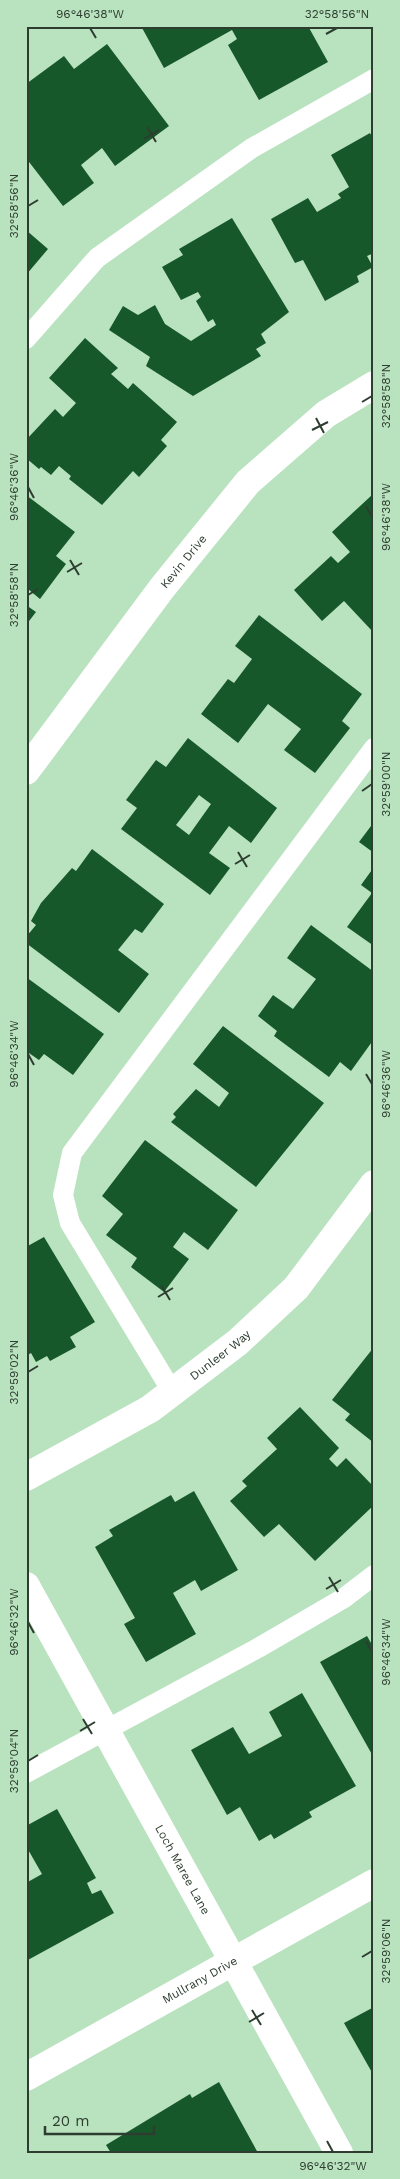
<svg xmlns="http://www.w3.org/2000/svg" width="400" height="2179" font-family="'Work Sans',sans-serif">
<style>
.building{fill:#17582b;fill-rule:evenodd}
.lines{fill:none;stroke-linecap:round;stroke-linejoin:round}
.service{stroke:#fff;stroke-width:20}
.minor{stroke:#fff;stroke-width:28}
.ticks{fill:none;stroke:#2d3d30;stroke-width:2}
.labels{text-anchor:middle;dominant-baseline:central;stroke-width:5;stroke-linejoin:round;paint-order:stroke}
.street-label{font-size:12px;fill:#2d3d30;stroke:#b9e2bf}
.neatline{fill:none;stroke:#2d3d30;stroke-width:2}
.ticks-label{font-size:12px;text-anchor:middle;fill:#2d3d30}
</style>
<rect width="100%" height="100%" fill="#b9e2bf"/>
<!-- building -->
<path class="building" d="M141 26H308L328 62 259 100 228 45 237 39 232 30 164 68Z
M107 44 169 126 115 166 102 148 81 165 94 183 63 206 26 158V84L64 56 74 69Z
M370 133 374 141V253L367 256 373 267 357 276 359 282 325 301 303 260 295 263 271 219 308 198 317 212 341 198 338 194 349 187 331 155Z
M232 218 289 312 261 334 266 343 256 349 261 356 193 396 146 366 150 357 109 330 123 306 138 315 155 305 165 324 191 341 216 325 213 319 208 322 196 301 201 297 198 292 181 300 162 267 183 255 179 249Z
M26 230 48 249 26 275Z
M85 338 118 368 111 374 128 389 133 383 177 422 161 440 167 446 139 477 133 471 102 505 69 479 71 476 59 466 51 475 41 467 39 469 26 458 28 453 26 440 55 409 63 417 76 403 49 378Z
M26 495 75 532 56 556 66 564 40 599 28 589 26 591Z
M372 495 374 497V633L344 601 322 621 294 590 331 556 338 563 350 552 332 532Z
M26 605 36 612 26 625Z
M259 615 362 694 342 721 350 728 315 773 284 750 301 729 268 704 238 743 201 714 228 679 234 683 252 659 235 646Z
M188 738 277 808 251 843 229 826 209 853 230 868 210 895 121 829 137 808 126 800 156 760 166 767ZM199 795 211 804 189 835 176 825Z
M374 822V853L359 842Z
M92 849 164 904 142 933 135 929 118 950 149 974 119 1013 26 943V937L36 925 31 921 41 903 72 868 76 871Z
M374 867V946L347 927 372 893 361 885Z
M311 925 374 972V1039L351 1071 340 1062 329 1077 274 1036 277 1031 258 1016 273 995 293 1009 316 979 287 958Z
M26 977 104 1034 73 1075 44 1054 39 1060 26 1051Z
M223 1026 324 1103 256 1187 171 1122 176 1117 173 1114 196 1089 219 1107 229 1093 193 1064Z
M145 1140 238 1210 208 1250 184 1232 173 1247 189 1259 164 1292 131 1267 137 1258 106 1235 123 1214 102 1196Z
M44 1237 95 1322 70 1337 76 1347 50 1361 47 1356 36 1362 31 1353 26 1356V1247Z
M374 1347V1443L345 1420 350 1414 332 1400Z
M300 1407 339 1448 329 1459 337 1467 346 1458 374 1487V1505L315 1561 279 1524 264 1537 230 1501 247 1486 242 1481 277 1449 267 1438Z
M194 1491 238 1570 201 1591 195 1580 173 1593 196 1634 146 1662 124 1624 135 1618 95 1547 113 1536 109 1530 171 1495 175 1502Z
M367 1636 374 1648V1758L320 1662Z
M302 1693 356 1786 309 1812 312 1817 274 1839 271 1834 259 1841 240 1807 227 1815 191 1750 233 1727 249 1754 282 1736 269 1712Z
M57 1809 96 1878 87 1883 92 1894 101 1890 114 1913 26 1961V1883L42 1874 26 1846V1826Z
M374 2007V2076L344 2023Z
M219 2082 258 2153H111L106 2145 190 2094 192 2098Z"/>
<g class="lines">
<!-- service -->
<path class="service" d="M26 339 97 258 252 148 374 79
M173 1393 70 1223 63 1195 72 1153 374 748
M26 1773 258 1648 344 1598 374 1575"/>
<!-- minor -->
<g class="minor">
<path id="s1" d="M26 771 162 588 248 482 326 414 374 385"/>
<path id="s2" d="M26 1477 150 1409 238 1342 296 1288 374 1184"/>
<path id="s3" d="M26 1586 339 2153"/>
<path id="s4" d="M26 2077 374 1883"/>
</g>
</g>
<!-- ticks -->
<path class="ticks" d="M90 28 96 38M326 34 337 28M147 127 156 142M144 139 159 130M28 206 38 200M362 402 372 396M316 418 324 433M312 430 328 422M28 487 34 498M366 506 372 517M70 560 79 575M67 572 82 563M28 595 38 589M362 791 372 784M238 852 247 867M235 864 250 855M28 1054 34 1065M366 1074 372 1084M161 1285 170 1300M158 1297 173 1288M28 1372 38 1366M329 1577 338 1592M326 1589 341 1580M28 1622 34 1633M366 1641 372 1652M83 1719 92 1734M80 1731 95 1722M28 1761 38 1755M362 1957 372 1951M252 2010 261 2025M249 2022 264 2013M327 2141 333 2152"/>
<g class="labels">
<!-- street labels -->
<g class="street-label">
<text stroke="none"><textPath href="#s1" startOffset="262">Kevin Drive</textPath></text>
<text stroke="none"><textPath href="#s2" startOffset="230">Dunleer Way</textPath></text>
<text stroke="none"><textPath href="#s3" startOffset="324">Loch Maree Lane</textPath></text>
<text stroke="none"><textPath href="#s4" startOffset="199">Mullrany Drive</textPath></text>
</g>
</g>
<!-- border -->
<rect width="400" height="2179" fill="none" stroke="#b9e2bf" stroke-width="55"/>
<!-- scale -->
<path d="M45 2126v8h109v-8" fill="none" stroke="#2d3d30" stroke-width="2.5"/>
<text x="52" y="2126" font-size="15" fill="#2d3d30" stroke="#b9e2bf" stroke-width="4" paint-order="stroke">20 m</text>
<rect x="28" y="28" width="344" height="2124" class="neatline"/>
<g class="ticks-label">
<text x="90" y="18">96°46'38"W</text>
<text x="337" y="18">32°58'56"N</text>
<text transform="translate(14 206) rotate(-90)" y="4">32°58'56"N</text>
<text transform="translate(386 396) rotate(-90)" y="4">32°58'58"N</text>
<text transform="translate(14 487) rotate(-90)" y="4">96°46'36"W</text>
<text transform="translate(386 517) rotate(-90)" y="4">96°46'38"W</text>
<text transform="translate(14 595) rotate(-90)" y="4">32°58'58"N</text>
<text transform="translate(386 784) rotate(-90)" y="4">32°59'00"N</text>
<text transform="translate(14 1054) rotate(-90)" y="4">96°46'34"W</text>
<text transform="translate(386 1084) rotate(-90)" y="4">96°46'36"W</text>
<text transform="translate(14 1372) rotate(-90)" y="4">32°59'02"N</text>
<text transform="translate(14 1622) rotate(-90)" y="4">96°46'32"W</text>
<text transform="translate(386 1652) rotate(-90)" y="4">96°46'34"W</text>
<text transform="translate(14 1761) rotate(-90)" y="4">32°59'04"N</text>
<text transform="translate(386 1951) rotate(-90)" y="4">32°59'06"N</text>
<text x="333" y="2170">96°46'32"W</text>
</g>
</svg>
